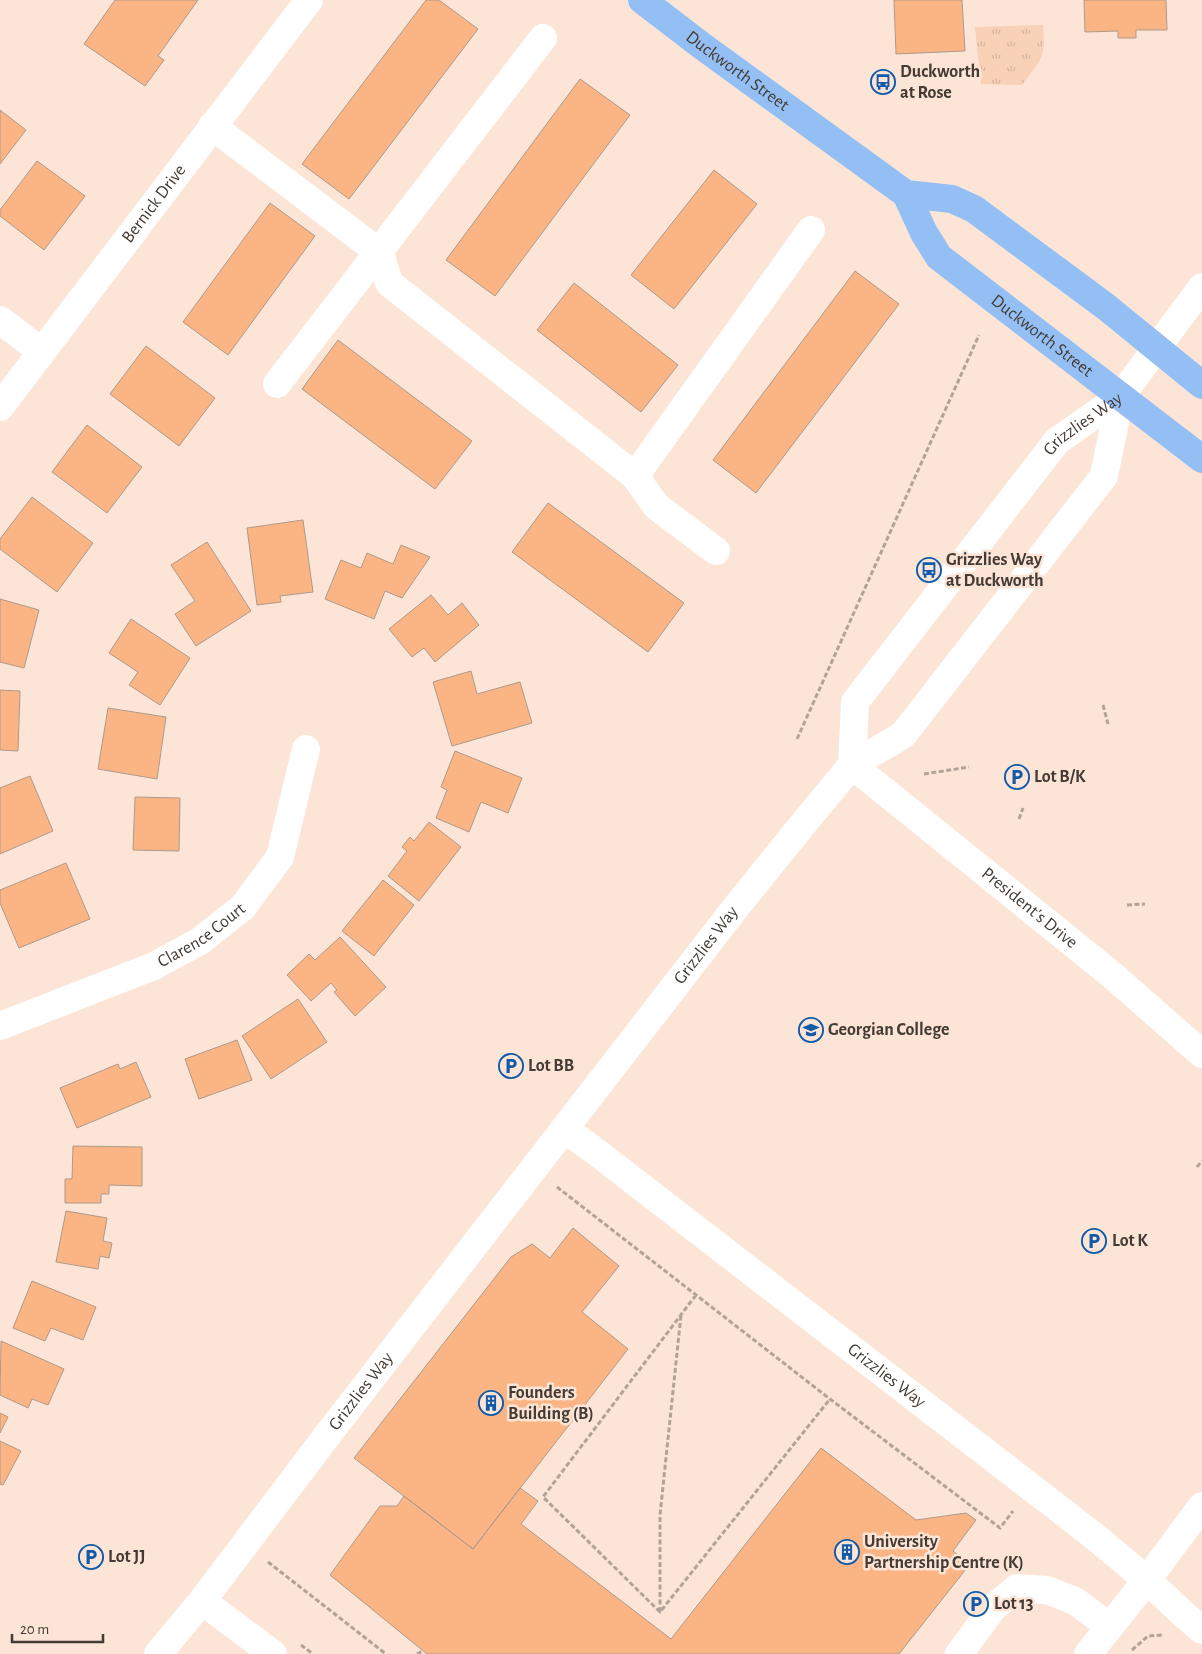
<svg xmlns="http://www.w3.org/2000/svg" width="1202" height="1654" font-family="'Alegreya Sans',sans-serif">
<style>
.grass{fill:url(#grass-tufts)}
.building{fill:#fbb585;stroke:#ae998b}
.lines{fill:none;stroke-linecap:round;stroke-linejoin:round}
.path{stroke:#b3a297;stroke-width:3;stroke-dasharray:5 2.5;stroke-linecap:butt}
.minor{stroke:#fff;stroke-width:28}
.major{stroke:#94bff5;stroke-width:28}
.labels{text-anchor:middle;dominant-baseline:central;stroke-width:5;stroke-linejoin:round;paint-order:stroke}
.street-label{font-size:18px;fill:#443b35;stroke:#fce5d6}
.poi-label{font-size:18px;font-weight:bold;fill:#443b35;stroke:#fce5d6;text-anchor:start}
</style>
<defs>
<pattern id="grass-tufts" width="24" height="20" patternUnits="userSpaceOnUse" patternTransform="scale(1.25)"><rect width="24" height="20" fill="#f8d1b6"/><path d="M3 7l-1-3M5 7V3M7 7l1-3M15 17l-1-3M17 17v-4M19 17l1-3" fill="none" stroke="#d6b49d"/></pattern>
</defs>
<rect width="100%" height="100%" fill="#fce5d6"/>
<!-- grass -->
<path class="grass" d="M1043 25C1046 58 1041 60 1022 85L981 84 975 27Z"/>
<!-- building -->
<path class="building" d="M115 0H198L158 56 164 60 145 86 84 44Z
M426 0H439L478 29 349 199 302 164Z
M894 0H962L965 51 896 54Z
M1084 0H1166L1167 30H1136V38H1118V31L1085 32Z
M580 79 630 115 495 296 446 260Z
M0 110 26 130 0 164Z
M37 161 85 196 44 250 0 216V210Z
M714 170 757 204 674 309 631 275Z
M270 203 315 236 228 355 183 322Z
M855 271 899 304 756 493 713 460Z
M574 283 678 365 641 412 537 330Z
M338 340 472 441 435 489 302 389Z
M146 346 215 398 179 446 110 394Z
M87 425 142 467 107 513 52 472Z
M32 497 93 543 57 592 0 549V539Z
M548 503 684 603 648 652 512 552Z
M303 520 313 592 280 596 281 602 257 605 247 528Z
M207 542 251 611 196 646 175 614 195 601 171 565Z
M401 545 430 557 402 598 385 591 374 619 325 599 341 560 361 568 367 553 393 564Z
M431 595 448 615 462 603 479 625 435 662 424 648 412 657 389 629Z
M0 599 39 610 24 668 0 662Z
M131 619 190 658 160 705 129 685 138 672 109 653Z
M471 671 477 694 520 682 532 723 452 746 433 682Z
M0 690 20 691 18 751 0 750Z
M108 708 166 717 157 779 98 769Z
M455 751 522 778 508 813 481 802 469 832 436 818 447 790 441 787Z
M30 776 53 831 0 854V788Z
M135 797 180 798 179 851 133 850Z
M429 822 461 847 419 901 388 876 407 851 402 847 410 837 414 841Z
M66 863 90 919 19 948 0 903V890Z
M383 880 414 905 374 956 342 931Z
M340 937 386 987 355 1016 334 992 337 990 331 983 311 1001 287 975 309 954 315 960Z
M298 999 327 1042 271 1079 242 1036Z
M237 1040 252 1080 199 1099 185 1059Z
M136 1062 151 1097 77 1128 60 1088 118 1064 120 1069Z
M73 1146 142 1147V1186L109 1185V1194H101V1203H65V1179H72Z
M66 1211 107 1218 103 1241 112 1243 109 1258 100 1256 98 1269 56 1262Z
M573 1228 619 1266 582 1312 628 1349 473 1549 354 1458 511 1257 532 1244 550 1258Z
M32 1281 96 1307 83 1340 51 1328 45 1341 13 1328Z
M1 1341 64 1369 48 1405 32 1399 28 1408 0 1395Z
M0 1413 8 1417 0 1433Z
M0 1441 21 1451 3 1485 0 1484Z
M821 1448 916 1520 966 1513 976 1520 953 1551 970 1564 899 1654H427L330 1575 380 1506H397L404 1496 473 1549 520 1488 538 1501 521 1524 671 1639Z"/>
<g class="lines">
<!-- path -->
<path class="path" d="M1103 705 1108 724
M797 739 979 335
M924 774 969 767
M1019 819 1023 808
M1127 905 1145 904
M1197 1167 1202 1161
M557 1187 830 1399 1000 1528 1013 1511
M696 1295 543 1497 660 1612 830 1399
M268 1562 386 1654
M660 1612V1515L681 1315
M301 1645 313 1654
M1132 1650 1148 1636 1163 1635
M417 1654 422 1651"/>
<!-- minor -->
<g class="minor">
<path d="M212 126 380 253 389 283 635 476 656 506 716 551"/>
<path d="M0 320 42 352"/>
<path d="M277 384 543 38"/>
<path id="s1" d="M0 407 309 0"/>
<path d="M635 476 811 230"/>
<path id="s2" d="M852 765 855 702 1057 441 1120 397 1202 287"/>
<path id="s3" d="M852 765 1112 975 1202 1054"/>
<path id="s4" d="M0 1026 154 966 200 941 243 907 280 857 306 749"/>
<path id="s5" d="M564 1129 591 1148 1041 1495C1077 1522 1111 1549 1145 1579 1165 1596 1182 1614 1202 1630"/>
<path d="M202 1601 273 1654"/>
<path id="s6" d="M158 1654 202 1601 326 1437 736 907 808 818 852 765 903 735 1104 476 1120 397"/>
<path d="M959 1654 993 1608 1017 1588 1047 1590 1075 1601 1109 1626"/>
<path d="M1088 1654 1147 1580 1202 1506"/>
</g>
<!-- major -->
<g class="major">
<path id="s7" d="M642 0 702 46 906 194 952 199 974 209 1105 306 1202 385"/>
<path id="s8" d="M906 194 924 233 939 257 1202 459"/>
</g>
</g>
<!-- icons -->
<defs>
<symbol id="bus-ring" viewBox="-11 -11 22 22"><circle r="9.5" fill="#fce5d6" stroke="#115aa9" stroke-width="1.5"/><path d="M-5-6H5V4H4V6H2V4H-2V6H-4V4H-5ZM-3.5-4V0h7V-4ZM-3.5 1.2v1.5H-2V1.2ZM2 1.2v1.5H3.5V1.2Z" fill="#115aa9"/></symbol>
<symbol id="parking-ring" viewBox="-11 -11 22 22"><circle r="9.5" fill="#fce5d6" stroke="#115aa9" stroke-width="1.5"/><path d="M-3.5-5.5H1a3.5 3.5 0 0 1 0 7H-1V5.5H-3.5ZM-1-3.4V-.6H.8a1.4 1.4 0 0 0 0-2.8Z" fill="#115aa9"/></symbol>
<symbol id="university-ring" viewBox="-11 -11 22 22"><circle r="9.5" fill="#fce5d6" stroke="#115aa9" stroke-width="1.5"/><path d="M0-5L7-2L0 1L-7-2ZM-4 1L0 2.5L4 1V4Q0 6-4 4Z" fill="#115aa9"/></symbol>
<symbol id="building-ring" viewBox="-11 -11 22 22"><circle r="9.5" fill="#fce5d6" stroke="#115aa9" stroke-width="1.5"/><path d="M-4-6H4V6H1V3H-1V6H-4ZM-2.5-4.3h1.7v1.8h-1.7ZM.8-4.3h1.7v1.8H.8ZM-2.5-1h1.7V.8h-1.7ZM.8-1h1.7V.8H.8Z" fill="#115aa9"/></symbol>
</defs>
<g fill-rule="evenodd">
<use href="#bus-ring" x="869" y="68" width="28" height="28"/>
<use href="#bus-ring" x="915" y="556" width="28" height="28"/>
<use href="#parking-ring" x="1003" y="763" width="28" height="28"/>
<use href="#university-ring" x="797" y="1016" width="28" height="28"/>
<use href="#parking-ring" x="497" y="1052" width="28" height="28"/>
<use href="#parking-ring" x="1080" y="1227" width="28" height="28"/>
<use href="#building-ring" x="477" y="1389" width="28" height="28"/>
<use href="#building-ring" x="833" y="1538" width="28" height="28"/>
<use href="#parking-ring" x="77" y="1543" width="28" height="28"/>
<use href="#parking-ring" x="962" y="1590" width="28" height="28"/>
</g>
<g class="labels">
<!-- street labels -->
<g class="street-label">
<text stroke="none"><textPath href="#s7" startOffset="119">Duckworth Street</textPath></text>
<text stroke="none"><textPath href="#s1" startOffset="255">Bernick Drive</textPath></text>
<text stroke="none"><textPath href="#s8" startOffset="201">Duckworth Street</textPath></text>
<text stroke="none"><textPath href="#s2" startOffset="424">Grizzlies Way</textPath></text>
<text stroke="none"><textPath href="#s3" startOffset="228">President's Drive</textPath></text>
<text stroke="none"><textPath href="#s4" startOffset="222">Clarence Court</textPath></text>
<text stroke="none"><textPath href="#s6" startOffset="896">Grizzlies Way</textPath></text>
<text stroke="none"><textPath href="#s5" startOffset="406">Grizzlies Way</textPath></text>
<text stroke="none"><textPath href="#s6" startOffset="332">Grizzlies Way</textPath></text>
</g>
<!-- poi labels -->
<g class="poi-label">
<text x="900" y="72">Duckworth<tspan x="900" dy="21">at Rose</tspan></text>
<text x="946" y="560">Grizzlies Way<tspan x="946" dy="21">at Duckworth</tspan></text>
<text x="1034" y="777">Lot B/K</text>
<text x="828" y="1030">Georgian College</text>
<text x="528" y="1066">Lot BB</text>
<text x="1112" y="1241">Lot K</text>
<text x="508" y="1393">Founders<tspan x="508" dy="21">Building (B)</tspan></text>
<text x="864" y="1542">University<tspan x="864" dy="21">Partnership Centre (K)</tspan></text>
<text x="108" y="1557">Lot JJ</text>
<text x="994" y="1604">Lot 13</text>
</g>
</g>
<!-- scale -->
<path d="M12 1634v8h91v-8" fill="none" stroke="#443b35" stroke-width="2.5"/>
<text x="20" y="1634" font-size="15" fill="#443b35" stroke="#fce5d6" stroke-width="4" paint-order="stroke">20 m</text>
</svg>
